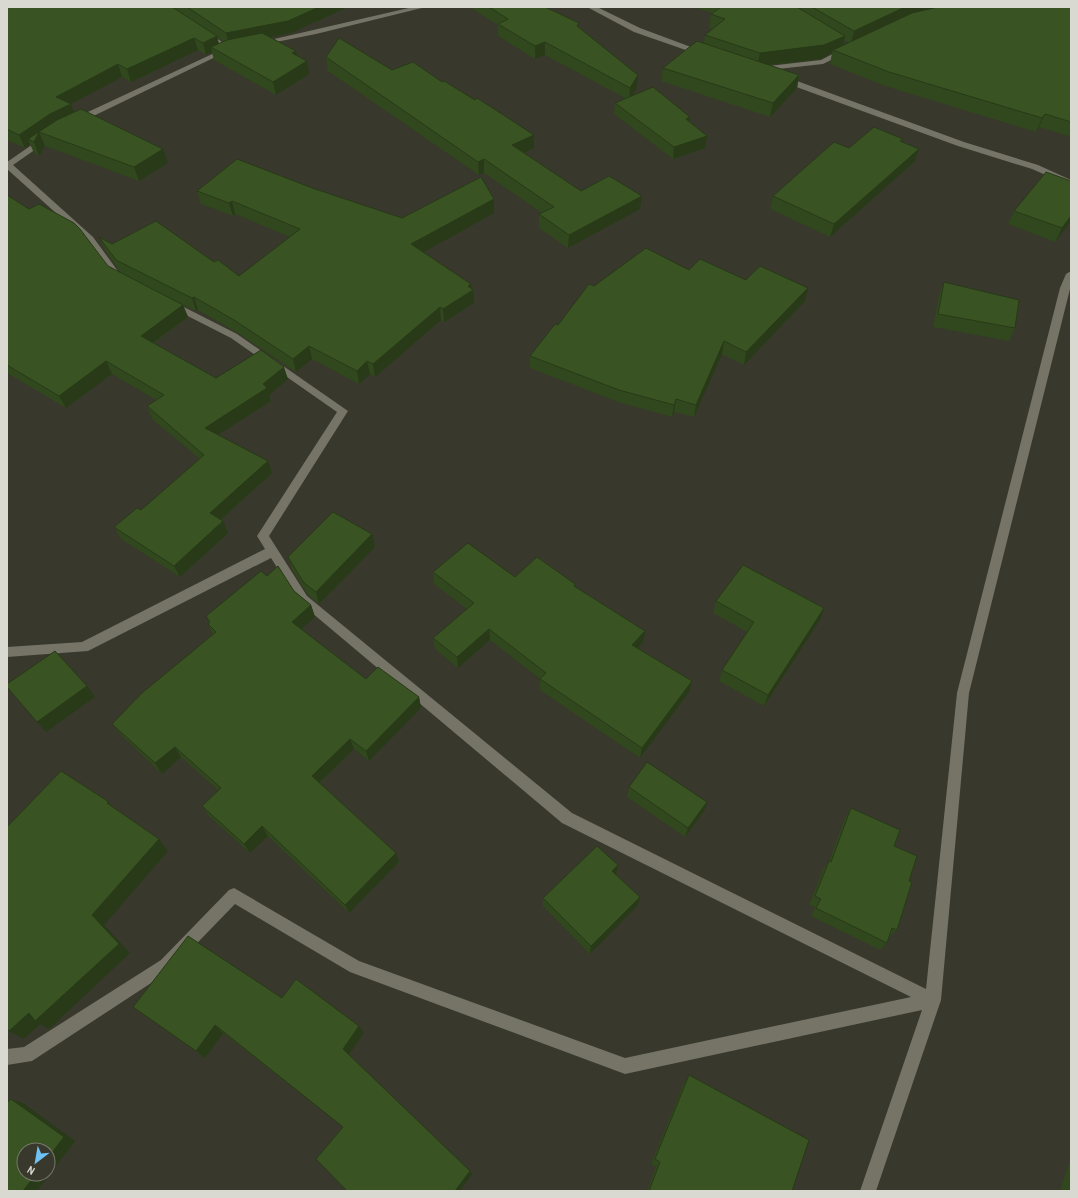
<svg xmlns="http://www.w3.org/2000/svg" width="1078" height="1198" font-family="'Archivo Narrow',sans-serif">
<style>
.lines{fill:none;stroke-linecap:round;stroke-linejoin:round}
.minor{fill:#757467;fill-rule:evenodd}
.wall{fill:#31471d;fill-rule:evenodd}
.shaded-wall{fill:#283a18}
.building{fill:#395322;stroke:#283a18}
</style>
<rect width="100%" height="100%" fill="#38382c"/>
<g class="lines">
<!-- minor -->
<path class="minor" d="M413 7H426L316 34 261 45 257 43Z
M587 7H597L640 28 707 53 700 55 634 32Z
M202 32H208L232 49 81 122H75V118L223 49 202 36Z
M842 49 849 51 823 64 760 71 756 69 760 67 821 60Z
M780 77H786L964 142 1038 165 1071 180V186L1032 169 958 146 780 81Z
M42 138 49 140 13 165 93 237 120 274 126 277V281L123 282 114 278 87 241 7 169V162Z
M1071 271V285L969 693 941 1000 876 1191H860L922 1010 625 1074 350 972 235 904 171 970 32 1061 7 1065V1049L24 1047 161 960 229 890 234 888 359 961 625 1058 911 997 562 823 299 602 271 558 88 651 7 657V647L82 642 265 549 257 536 337 412 231 338 168 306V302H174L237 334 348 411 269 536 307 596 572 813 926 989 957 693 1060 288 1066 274Z"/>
</g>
<!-- wall -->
<path class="wall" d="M7 7H348L291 33 270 37 296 51 297 56 307 61 309 74 276 95 214 60 212 52 206 55 198 50 131 82 122 77 71 104 74 112 163 149 168 163 139 181 45 146 39 156 34 153 30 144 25 148 7 140ZM217 37 223 41 219 44Z
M469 7H545L579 28 638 75 637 88 632 96 690 117V122L707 136 705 148 673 159 614 114 615 103 625 98 545 55 535 59 498 36V25Z
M693 7H1071V137L1039 127 1036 132 885 86 830 64 832 53 821 59 769 65 799 75 797 88 770 117 661 81 663 68 704 43 705 35 713 29 709 27 711 14 713 13ZM844 40 849 43 842 46Z
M326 57 392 70 442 82 475 100 534 135V148L524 153 581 191 640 209 568 248 539 228V214L542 213 484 173 479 175 328 71Z
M902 142 914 162 830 237 770 209 773 196 849 148Z
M315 189 402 218 494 213 423 252 471 289 474 303 444 322 441 320 375 377 370 374 359 384 312 359 296 372 238 333 198 310 196 311 183 305 188 317 154 343 216 378 288 379 269 395 271 401 218 435 268 461 272 473 221 520 228 533 180 577 121 539 114 527 141 510 200 459 152 419 147 406 156 400 112 374 66 408 7 373V195L108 266 121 273 105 250 99 237 112 244 214 262 239 276 290 237 235 214 233 216 201 204 197 191Z
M1014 211 1071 221 1055 242 1008 224Z
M689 270 746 280 805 301 744 365 722 354 694 417 674 412 672 417 618 402 530 368V356L594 286Z
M944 282 1015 328 1009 341 933 327 939 295Z
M375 547 319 604 308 595 292 569 288 557Z
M433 572 515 577 575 587 643 642 638 648 692 681 689 692 640 758 540 690V679L490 640 458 668 435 649 433 638 467 609 434 584Z
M267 576 294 591 311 605 315 617 301 629 366 679 419 697 421 708 369 761 354 749 320 783 396 853 399 862 349 913 268 836 250 853 209 816 202 806 218 790 181 757 162 774 120 734 112 724 213 635 208 624 209 623 206 616Z
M716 601 820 620 764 706 719 681 722 670 747 632 713 613Z
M629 787 707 802 704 811 685 837 627 797Z
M851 808 894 846 909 881 897 930 889 937 887 943 880 950 811 916 815 907 809 905 823 870 829 861 845 818Z
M618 865 616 874 638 905 590 954 543 906V898Z
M282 998 364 1033 349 1055 470 1171 472 1174 343 1127 223 1033 205 1058 133 1007Z
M689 1075 792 1191H647L656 1167 651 1164 684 1083Z
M1071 1157V1191H1060Z"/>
<!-- shaded-wall -->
<path class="shaded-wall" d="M319 7H348L291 33 229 45 226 33Z
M905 7H960L851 44 854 31Z
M217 36 220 49 211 47 212 52 206 55 203 43Z
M845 36 842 49 833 50 832 53 821 59 757 66 760 53Z
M194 38 198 50 131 82 127 69Z
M545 42V55L535 59V46Z
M296 51 298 64 292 53Z
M307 61 309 74 276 95 273 82Z
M118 64 122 77 71 104 76 117 39 132 45 146 39 156 34 142 28 139 30 144 25 148 19 135 56 97Z
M638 75 637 88 629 100 630 88Z
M799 75 797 88 770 117 773 103Z
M1045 114 1039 127 1036 132 1042 118Z
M690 117 689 129 686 119Z
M534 135V148L512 159V145Z
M707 136 705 148 673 159 674 147Z
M163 149 168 163 139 181 134 167Z
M919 149 914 162 830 237 834 224Z
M484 159V173L479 175 478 162Z
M642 196 640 209 568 248 569 235Z
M494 199V213L413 258 411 244Z
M232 201 235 214 233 216 229 203Z
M1071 216V221L1055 242 1062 228Z
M471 284 472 291 473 290 474 303 444 322 443 309 468 286Z
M808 288 805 301 744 365 746 352Z
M194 297 198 310 196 311 192 298Z
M183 305 188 317 146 348 141 336Z
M440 307 441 320 375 377 373 364Z
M724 341 722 354 694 417 696 405Z
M309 346 312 359 296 372 293 359Z
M106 361 112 374 66 408 59 396Z
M367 361 370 374 359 384 357 371Z
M284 367 288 379 269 395 271 401 210 440 205 428 263 384Z
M676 399 674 412 672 417 674 405Z
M268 461 272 473 215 525 210 513Z
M223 521 228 533 180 577 174 566Z
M372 534 375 547 319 604 316 592Z
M311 605 315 617 296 634 292 622Z
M824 608 820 620 764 706 768 695Z
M489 629 490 640 458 668 457 657Z
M645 631 643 642 630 656 632 645Z
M692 681 689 692 640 758 642 748Z
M87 686 95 697 46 732 37 722Z
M419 697 421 708 369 761 366 751Z
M350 739 354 749 316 786 312 776Z
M175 747 181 757 162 774 155 763Z
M707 802 704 811 685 837 688 828Z
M262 826 268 836 250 853 244 844Z
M159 839 168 851 104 925 130 953 49 1029 40 1024 24 1039 9 1031 29 1013 92 915Z
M396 853 399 862 349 913 345 905Z
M618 865 616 874 611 880 612 871Z
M640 897 638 905 590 954 591 946Z
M215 1025 223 1033 205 1058 196 1051Z
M359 1026 364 1033 348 1056 343 1049Z
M11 1099 23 1103 75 1141 37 1191H23L36 1174H48V1158Z
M470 1171 472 1174 460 1191H455Z"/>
<!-- building -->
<path class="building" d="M7 7H172L217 36 203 43 194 38 127 69 118 64 56 97 71 104 50 114 19 135 7 129Z
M187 7H319L288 21 226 33Z
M489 7H545L579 23 577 26 638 75 630 88 545 42 535 46 498 24 508 19Z
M721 7H797L845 36 824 45 760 53 705 35 725 19 711 14Z
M812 7H905L854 31Z
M938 7H1071V122L1045 114 1042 118 889 72 833 50 912 13Z
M262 33 296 51 292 53 307 61 273 82 211 47 227 40Z
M339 38 392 70 413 62 442 82 444 81 475 100 477 98 505 116 534 135 512 145 581 191 609 176 642 196 569 235 539 214 554 207 484 159 478 162 326 57Z
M697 41 799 75 773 103 663 68Z
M653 87 690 117 686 119 707 136 674 147 615 103Z
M81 109 163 149 134 167 39 132 34 142 28 139 57 120Z
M874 127 903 139 900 141 919 149 834 224 773 196 834 142 849 148Z
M237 159 315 189 402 218 481 177 494 199 411 244 471 284 468 286 473 290 443 309 440 307 373 364 367 361 357 371 309 346 293 359 234 320 194 297 192 298 116 260 99 237 112 244 156 221 214 262 218 260 239 276 300 229 232 201 229 203 197 191Z
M1046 172 1071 181V216L1062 228 1014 211Z
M7 195 29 209 39 204 74 223 80 229 108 266 183 305 141 336 216 378 261 350 284 367 263 384 267 388 205 428 268 461 210 513 223 521 174 566 114 527 137 508 141 510 204 455 147 406 164 395 106 361 59 396 7 365Z
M646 248 689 270 700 259 746 280 760 266 808 288 746 352 724 341 696 405 676 399 674 405 619 390 530 356 555 324 558 325 589 284 594 286Z
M944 282 1019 300 1015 328 938 314Z
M333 512 372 534 316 592 304 583 288 557Z
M468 543 515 577 537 557 575 584 574 586 645 631 632 645 692 681 642 748 540 679 546 673 489 629 457 657 433 638 474 603 433 572Z
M743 565 824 608 768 695 722 670 754 622 716 601Z
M278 566 294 591 311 605 292 622 366 679 378 667 419 697 366 751 350 739 312 776 396 853 345 905 262 826 244 844 202 806 221 788 175 747 155 763 112 724 142 693 216 632 208 624 210 622 206 616 261 571 267 576Z
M55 651 87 686 37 722 7 687V684Z
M647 762 707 802 688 828 629 787Z
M61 771 109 802 107 803 159 839 92 915 119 944 35 1021 29 1013 9 1031 7 1028V827Z
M851 808 900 830 894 846 917 856 909 881 912 882 897 930 892 928 887 943 816 908 821 899 815 896 829 861 831 862Z
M597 846 618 865 612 871 640 897 591 946 543 898Z
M188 936 282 998 296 979 359 1026 343 1049 470 1171 455 1191H347L316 1159 343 1127 215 1025 196 1051 133 1007Z
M689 1075 809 1140 792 1191H649L660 1162 655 1159Z
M11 1099 64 1137 48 1158V1150H24V1174H36L23 1191H7V1103Z"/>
<!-- border -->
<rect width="1078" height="1198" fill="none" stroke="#d9d9d2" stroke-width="16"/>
<!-- north arrow -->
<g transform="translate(36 1162) rotate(211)"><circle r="19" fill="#38382c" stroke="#78786e"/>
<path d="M0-3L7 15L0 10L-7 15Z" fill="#70c1f4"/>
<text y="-6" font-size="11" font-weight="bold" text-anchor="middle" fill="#d9d9d2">N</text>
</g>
</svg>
